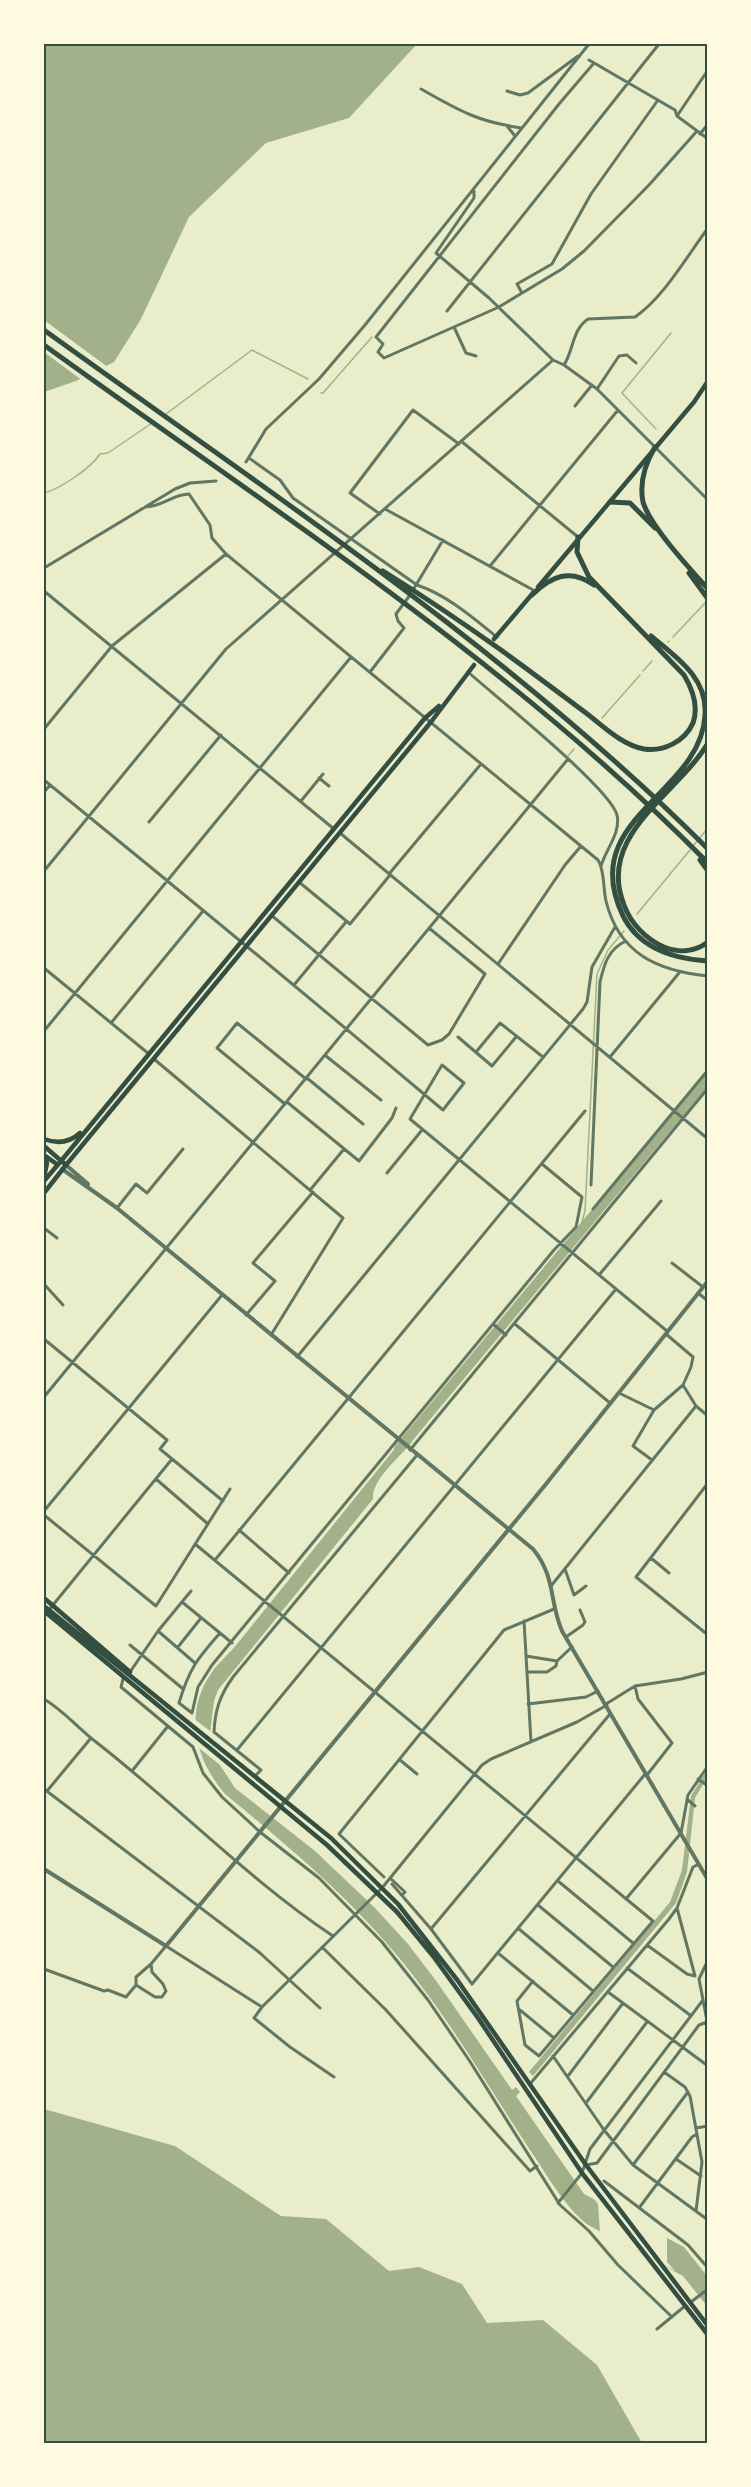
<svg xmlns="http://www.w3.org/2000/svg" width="751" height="2487" font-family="Cabin,sans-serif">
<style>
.water{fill:#a3b18a}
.pier{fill:#e9edc9}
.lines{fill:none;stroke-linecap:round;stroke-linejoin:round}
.stream{stroke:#a3b18a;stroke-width:1.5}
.river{stroke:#a3b18a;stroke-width:10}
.minor{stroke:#617663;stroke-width:3}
.tertiary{stroke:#617663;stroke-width:4}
.primary{stroke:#344e41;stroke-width:4.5}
.trunk{stroke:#344e41;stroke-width:4.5}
.motorway{stroke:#344e41;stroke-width:5}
.neatline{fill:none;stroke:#344e41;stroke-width:2}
</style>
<rect width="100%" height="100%" fill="#e9edc9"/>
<!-- water -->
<path class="water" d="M44 44H417L349 118 266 143 189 217 141 319 114 362 76 381 44 392Z
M405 1436 412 1442C401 1456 371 1480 373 1499L218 1690 214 1701 210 1733 220 1765 235 1788 315 1851 374 1907 408 1944 437 1982 512 2090 516 2087 520 2092 516 2096 584 2194 684 2247 707 2276V2306L683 2276 588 2225C563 2205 548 2176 530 2150 495 2097 463 2042 425 1991 369 1914 298 1854 225 1794 195 1759 183 1713 212 1672 219 1662 229 1654 237 1644Z
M707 1770V1778L695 1798 687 1872 676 1903 533 2076 529 2072 670 1902 682 1870 691 1796Z
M44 2109 175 2146 281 2216 326 2219 389 2271 419 2267 462 2284 487 2323 543 2320 597 2365 642 2443H44Z"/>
<!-- pier -->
<path class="pier" d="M44 320 109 368 83 381 44 352Z
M193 1718 214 1734 216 1749 225 1769 194 1744Z
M594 2199 667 2236V2262L675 2271 600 2232 598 2204Z"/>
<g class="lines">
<!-- stream -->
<path class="stream" d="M321 393H323L372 337
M166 414 252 350 308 379
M656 429 622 393 671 333
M44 493C60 489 91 468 100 454L108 453 152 423
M673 637 705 603
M668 642 669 641
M643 671 652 661
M602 718 640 675
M568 756 574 749
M693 846 708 828
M637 914 690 850
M579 1233 585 1211 597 974 608 950 624 931"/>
<!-- river -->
<path class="river" d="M399 1449 708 1078"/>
<!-- minor -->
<path class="minor" d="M703 44H707
M589 60 675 110 677 116 708 139
M594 63 559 104 376 337 383 344 378 352 384 358 499 307 562 269 584 251 649 185 697 131
M421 89C458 110 478 122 522 128
M507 91 520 95 528 93 578 56
M677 116 708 70
M507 126 515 136
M700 134 708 124
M474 191V198L436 253 489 298 553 360
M522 293 517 284 552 264 591 194 658 100
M447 311 659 44
M454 327 466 353 476 356
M564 365C574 349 572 330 588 319L635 317C664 297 687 256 708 228
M597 389 619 356 627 355 636 363
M575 406 592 385
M461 441 578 537
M249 458 280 480 293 498 417 585C447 595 472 617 497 637
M246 462 266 429 319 379 365 325 589 44
M145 507C162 507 173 494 189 494L210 525 212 538 226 554 598 860C605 871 603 889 606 901 619 954 658 971 708 976
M385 509 535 591
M380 514 350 493 413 410 459 444
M490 566 618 410
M44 568 175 489 190 483 216 481
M413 590 443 540
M44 591 334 829
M370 672 404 628 398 621 396 614 410 595
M468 672C495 696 610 788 617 815 621 833 606 849 601 866
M44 729 112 646 226 554
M319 778 329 786
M44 780C178 889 311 999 443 1110L464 1083 442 1065 410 1119 667 1331
M44 792 50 785
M301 801 323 774
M149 822 221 735
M340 833 708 1139
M44 871 226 649 553 360 564 365 597 389 708 500
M389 874 481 764
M299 882 350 924 390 875
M271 915 428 1045 442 1040 449 1034 485 974 429 928
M498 964 565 865 581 846
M44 968 149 1054
M294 985 346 922
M111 1023 203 911
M44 1031 351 657
M458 1037 492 1066 516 1037
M476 1052 500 1023 543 1057
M326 1056 381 1100
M610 1057 679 973
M154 1059 343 1218 271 1335
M307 1078 363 1124
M287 1102 359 1161 392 1118 396 1108
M285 1104 217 1048 237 1023 306 1079
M387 1173 422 1130
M591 1185 600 982C604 965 608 949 626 941
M311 1189 344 1149
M117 1208 136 1184 147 1193 183 1149
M593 1209 708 1070
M44 1228 57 1238
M672 1263 703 1287
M599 1275 661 1201
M44 1284 63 1305
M698 1293 708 1301
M246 1315 275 1281 253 1263 313 1192
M493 1324 506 1335
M515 1324 610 1403
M666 1334 693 1357 691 1367 683 1385 696 1406 708 1416
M44 1339 167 1440 160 1449 223 1501
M297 1357 583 1009 587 1002 592 967 615 927
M619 1393 654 1410
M44 1397 568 759
M410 1450 708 1088
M652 1460 633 1446 654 1410 683 1385
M156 1479 208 1524
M708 1483 636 1577 708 1635
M44 1511 222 1295
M44 1515 156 1606 230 1489
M239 1530 289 1573
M195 1544 653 1921 539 2056 525 2045 517 2001 533 1981
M651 1558 669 1573
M215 1560 585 1111
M565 1569 574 1595 586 1586
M551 1586 696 1406
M44 1616 172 1459
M524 1621 531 1742
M158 1631 195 1663
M220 1633 232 1643
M566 1637 583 1625 585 1622 580 1610
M130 1645 182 1688
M178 1647 201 1618
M526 1656 557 1661 572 1647
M130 1672 158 1631 191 1591
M527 1672H547L556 1666 557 1661
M123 1679 121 1687 193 1747 203 1773 222 1797 260 1832 319 1878 382 1942 428 2000 469 2060 560 2205 589 2231 618 2265 672 2317
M635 1686 638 1699 672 1743 647 1775
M44 1699C64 1711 78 1728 96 1742 177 1805 249 1880 333 1936
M179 1703 192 1713 198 1687 212 1665 554 1250 576 1227 582 1197 542 1164
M179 1703C189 1669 197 1659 220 1633L182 1602
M528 1704 586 1697 598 1691
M606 1704 635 1686 681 1679 708 1672
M237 1750 616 1289
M400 1760 417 1774
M132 1771 168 1726
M255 1776 261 1770 214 1732C215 1710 220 1695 233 1677L417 1455
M698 1779 708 1786
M44 1789 260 1953 320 2008
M47 1791 91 1738
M687 1799 695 1806
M384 1877 339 1834 504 1630 554 1609
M390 1878 405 1892 402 1895
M558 1881 633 1943
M392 1884 431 1929 472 1984 646 1773
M626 1899 681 1833 688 1795 708 1766
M538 1905 613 1967
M677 1908 695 1976
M431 1929 610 1714
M519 1929 593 1991
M647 1945 687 1974 695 1976
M322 1947 386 2010 530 2171 537 2166
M498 1953 573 2015
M708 1960 699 1979 708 2026
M151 1964 136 1977V1985L155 1997H162L166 1991 163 1984 152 1972 151 1964 166 1946 262 2007
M627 1968 690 2015
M44 1969 104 1991 108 1990 126 1997 136 1985
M608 1992 708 2066
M520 2010 554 2038
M553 2056 604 2130 633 2165 708 2220
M664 2072 685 2087 690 2096 702 2162 696 2211
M568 2076 623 2003
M334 2077 290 2047 254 2018 262 2007 382 1888 482 1765 491 1759 577 1722 607 1705
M530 2084 669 1919 677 1908 693 1867 699 1864
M586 2103 647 2022
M696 2128 708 2126
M676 2159 701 2176
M586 2165 597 2163 699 2025 707 2022
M633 2165 688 2092
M604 2181 688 2245 708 2268
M558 2203 582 2173 590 2149 703 2000
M639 2208 692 2137 697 2134
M691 2302 708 2289
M657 2329 685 2306"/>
<!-- tertiary -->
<path class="tertiary" d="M66 1165 88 1184
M62 1169 117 1208 533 1549C556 1577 549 1601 562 1631L708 1880
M44 1869 166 1946 546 1484 708 1281"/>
<!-- primary -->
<path class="primary" d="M538 587 694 402 708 381
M494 639 533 593
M44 1139C57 1144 69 1143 80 1133
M61 1161 425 718 439 706
M66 1165 431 722 474 665"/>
<!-- trunk -->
<path class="trunk" d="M44 1146 66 1165 44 1193
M44 1155 58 1165
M44 1177 47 1163 44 1157
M44 1181 61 1161
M44 1598 130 1672
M44 1606 331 1838 398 1904 458 1981 586 2165 708 2326
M44 1611 327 1845 397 1912 433 1956 478 2018 582 2173 708 2335"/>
<!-- motorway -->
<path class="motorway" d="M44 330C270 493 510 651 708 849
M44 345C271 509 510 662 708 863
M655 447C645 464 639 482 643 502 650 526 690 569 708 589
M610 502 630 503 655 528
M383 571C423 596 463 623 501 650 530 671 558 692 586 713 603 726 622 745 644 749 664 752 685 741 693 723 699 706 693 690 684 675L589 577 577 552 578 537
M689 573 708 599
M532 595C551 576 570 568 594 585
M651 636C676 657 708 678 705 715 701 795 576 818 623 916 639 948 674 959 708 961
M708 743C677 795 596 835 624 905 631 924 646 939 664 947 679 953 695 952 708 942
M700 860 708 871"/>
</g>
<!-- border -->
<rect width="751" height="2487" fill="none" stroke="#fefae0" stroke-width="90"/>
<rect x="45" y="45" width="661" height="2397" class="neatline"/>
</svg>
